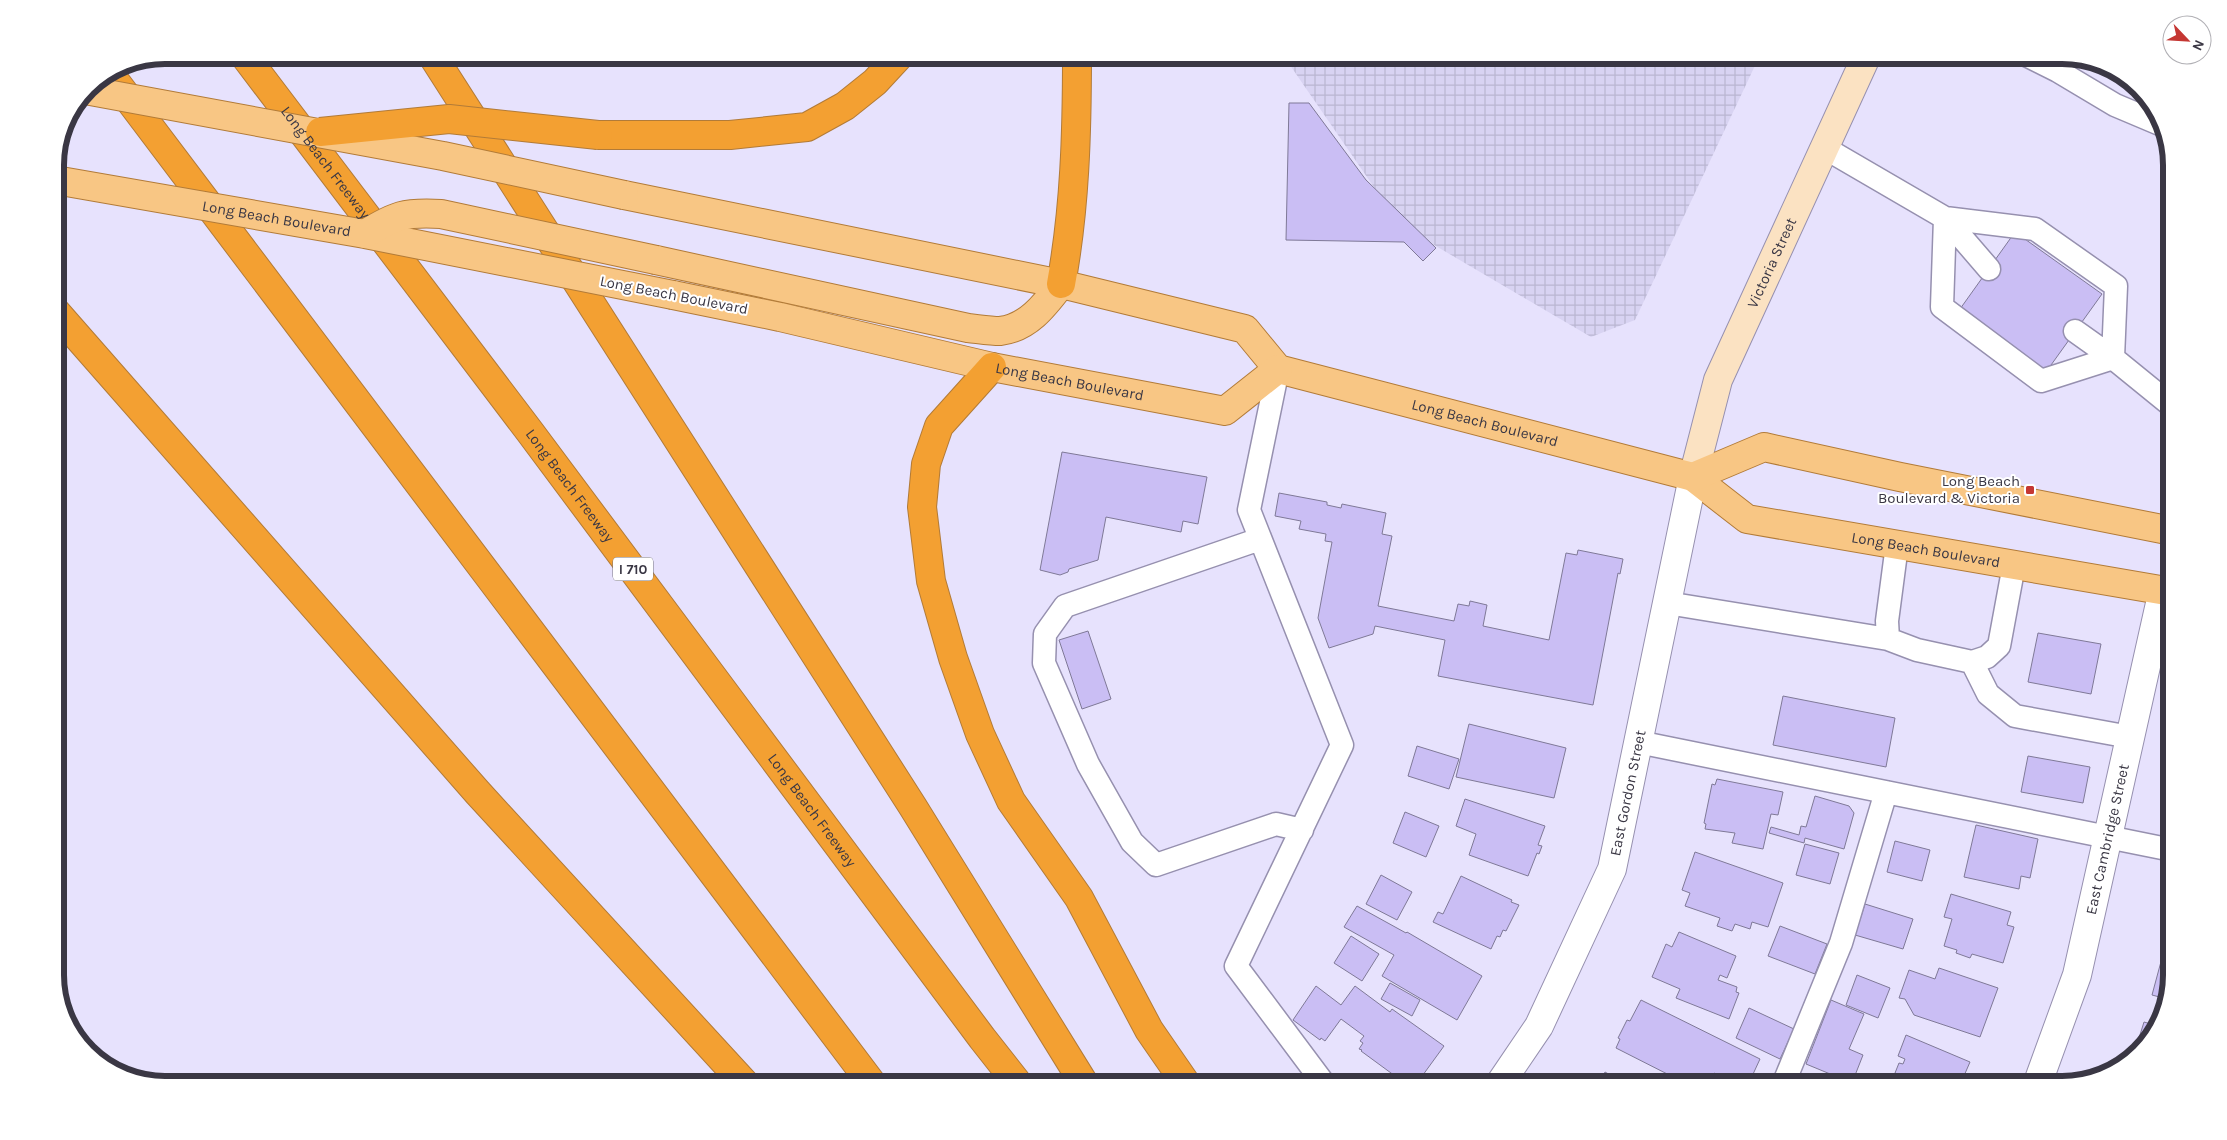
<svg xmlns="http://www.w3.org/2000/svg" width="2227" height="1140" font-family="Karla,sans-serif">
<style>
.industrial{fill:url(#industrial-grid)}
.building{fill:#cabef4;stroke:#7f7997}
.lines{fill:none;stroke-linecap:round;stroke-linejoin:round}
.lane-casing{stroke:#9690af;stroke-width:25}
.street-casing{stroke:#9690af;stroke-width:30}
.secondary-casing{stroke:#9690af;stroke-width:30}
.primary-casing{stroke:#b27b38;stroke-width:30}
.highway-casing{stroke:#b27b38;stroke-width:30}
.lane{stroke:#fff;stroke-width:22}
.street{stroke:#fff;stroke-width:28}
.secondary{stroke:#fbe2c2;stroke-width:28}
.primary{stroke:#f8c684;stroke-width:28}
.highway{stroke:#f3a032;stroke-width:28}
.primary-bridge-casing{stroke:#b27b38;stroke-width:30;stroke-linecap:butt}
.highway-bridge-casing{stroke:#b27b38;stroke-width:30;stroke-linecap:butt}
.primary-bridge{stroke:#f8c684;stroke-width:28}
.highway-bridge{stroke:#f3a032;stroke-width:28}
.poi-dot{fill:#c53733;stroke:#fff;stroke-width:2}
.labels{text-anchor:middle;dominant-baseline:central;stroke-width:4;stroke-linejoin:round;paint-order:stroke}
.shield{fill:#fff;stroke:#75737c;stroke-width:1}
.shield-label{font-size:14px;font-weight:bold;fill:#3a3744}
.street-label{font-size:15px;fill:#3a3744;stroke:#fff}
.poi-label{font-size:15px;fill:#3a3744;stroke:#fff;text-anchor:end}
.rim{fill:none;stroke:#3a3744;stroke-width:6}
</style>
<defs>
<pattern id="industrial-grid" width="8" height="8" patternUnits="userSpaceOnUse" patternTransform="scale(1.25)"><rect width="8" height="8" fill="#d8d3f2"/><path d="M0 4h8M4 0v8" fill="none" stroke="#bab6d1"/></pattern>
</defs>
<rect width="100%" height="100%" fill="#e7e2fd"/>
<!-- industrial -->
<path class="industrial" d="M1283 55H1760L1635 320 1591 337 1400 225Z"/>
<!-- building -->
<path class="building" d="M2106 65 2110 66 2128 81 2104 70Z
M1289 103H1309L1366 180 1436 248 1423 261 1404 242 1286 240Z
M2015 232 2102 294 2046 372 1960 309Z
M1062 452 1207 477 1198 524 1183 521 1181 532 1106 517 1098 560 1069 569 1068 572 1060 575 1040 570Z
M1279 493 1327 502V505L1341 508 1342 504 1386 513 1382 534 1392 536 1378 606 1454 621 1458 604 1469 606 1470 601 1487 605 1483 626 1549 640 1566 553 1577 555 1578 550 1623 559 1620 574 1618 573 1593 705 1438 676 1445 640 1375 626 1373 634 1329 648 1318 618 1332 542 1325 541 1326 534 1299 529 1301 521 1275 516Z
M1088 631 1111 699 1082 709 1059 640Z
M2038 633 2101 644 2091 694 2028 682Z
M1783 696 1895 718 1886 767 1773 745Z
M1469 724 1566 748 1554 798 1456 777Z
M1417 746 1459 759 1449 789 1408 776Z
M2028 756 2090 767 2083 803 2021 792Z
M1717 779 1783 792 1778 815 1771 814 1763 849 1732 843 1735 833 1705 829 1706 824 1704 823 1712 784 1715 785Z
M1815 796 1849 806 1854 813 1844 849 1805 838 1804 843 1769 833 1771 827 1799 835 1801 826 1806 827Z
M1465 799 1545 826 1538 845 1542 846 1539 854 1537 853 1528 876 1469 855 1476 834 1456 826Z
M1405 812 1439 826 1426 857 1393 843Z
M1976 825 2038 839 2030 878 2021 876 2019 889 1964 877Z
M1895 841 1930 850 1922 881 1887 872Z
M1805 844 1839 853 1830 884 1796 875Z
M1695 852 1783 883 1768 927 1752 922 1750 929 1735 924 1732 931 1717 926 1720 918 1685 906 1690 893 1682 890Z
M1381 875 1412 892 1397 920 1366 904Z
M1461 876 1512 900 1511 902 1519 905 1506 931 1503 930 1500 937 1497 936 1491 949 1433 922 1438 912 1443 914Z
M1951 894 2011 912 2007 925 2014 927 2003 963 1972 954 1970 958 1956 953 1957 950 1944 946 1952 919 1944 917Z
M1865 904 1913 919 1903 949 1855 935Z
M1357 906 1406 933 1407 932 1482 976 1457 1020 1382 976 1394 955 1344 927Z
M1780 926 1827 944 1815 974 1768 956Z
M1679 932 1736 956 1727 978 1720 975 1718 980 1737 987 1736 992 1739 993 1729 1019 1676 998 1680 989 1652 977 1666 944 1672 947Z
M1351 936 1379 954 1362 981 1334 963Z
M2166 943 2172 945V975L2167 999 2152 995Z
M1939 968 1998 988 1980 1037 1914 1015 1905 999 1899 998 1909 970 1935 979Z
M1857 975 1890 988 1878 1018 1846 1005Z
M1390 983 1420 1000 1412 1016 1381 999Z
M1316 986 1341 1005 1355 986 1390 1012 1392 1009 1444 1046 1420 1079 1414 1073 1406 1084 1361 1051 1362 1050 1359 1049 1363 1043 1360 1041 1364 1036 1341 1019 1325 1041 1321 1038 1320 1040 1293 1020Z
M1641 1000 1760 1059 1748 1085H1738L1714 1073 1711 1080 1703 1076 1700 1083 1688 1077 1685 1083 1616 1048 1620 1039 1618 1038 1627 1020 1630 1021Z
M1831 1000 1864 1014 1849 1049 1863 1055 1852 1083 1806 1064Z
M1749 1008 1794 1029 1780 1059 1736 1038Z
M2144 1022 2158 1026 2134 1054Z
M1906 1035 1970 1062 1960 1085H1893L1891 1082 1893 1078 1895 1080 1898 1074 1895 1073 1899 1063 1903 1064 1905 1059 1898 1056Z
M1605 1072 1628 1085H1598Z"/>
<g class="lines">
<defs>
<path id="lane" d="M2026 55 2058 71
M2064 56 2058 71 2115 105 2160 124
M1823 147 1945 218 2035 229 2116 286 2113 358 2172 406
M1945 218 1942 307 2041 381 2113 358
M1945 218 1989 269
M2075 331 2113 358
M1278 369 1249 510 1342 745 1236 966 1325 1085
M1260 539 1065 606 1045 634 1044 663 1088 764 1132 842 1156 865 1276 824 1302 830
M1897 545 1887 621 1888 639 1917 650 1972 662 1987 657 1999 646 2014 565
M1667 603 1888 639
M1972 662 1988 694 2015 716 2130 737
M1638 742 2172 850
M1783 1085 1841 943 1886 792"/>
<g id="street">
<path id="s1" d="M1499 1085 1539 1026 1612 869 1693 477"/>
<path id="s2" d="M2037 1085 2077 975 2163 590"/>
</g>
<g id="secondary">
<path id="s3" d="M1693 477 1718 380 1867 55"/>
</g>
<g id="primary">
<path id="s4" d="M624 195 1061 284 1245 329 1278 369 1693 477 1747 519 2172 592"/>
<path d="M656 260 968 328C978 329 990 331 1000 331 1028 328 1045 305 1061 284"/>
<path id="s5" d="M673 295 780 317 992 367 1225 411 1278 369"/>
<path d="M1693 477 1764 447 1900 477 2172 531"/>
</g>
<g id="highway">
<path id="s6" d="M244 55 530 432 982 1038 1019 1085"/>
<path d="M432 55 913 807 1085 1085"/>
<path d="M109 73 873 1085"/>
<path d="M598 135H730L807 127 845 106 875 82 900 55"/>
<path d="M1061 284C1075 208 1077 132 1077 55"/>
<path d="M55 311 478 793 746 1085"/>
<path d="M992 367 939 426 926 464 922 507 931 581 953 658 980 734 1011 801 1079 898 1149 1030 1187 1085"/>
</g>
</defs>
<!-- lane casing -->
<use href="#lane" class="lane-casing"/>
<!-- street casing -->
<use href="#street" class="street-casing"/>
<!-- secondary casing -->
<use href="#secondary" class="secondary-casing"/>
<!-- primary casing -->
<use href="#primary" class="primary-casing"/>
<!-- highway casing -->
<use href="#highway" class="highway-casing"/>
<!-- lane -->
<use href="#lane" class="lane"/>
<!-- street -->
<use href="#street" class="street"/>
<!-- secondary -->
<use href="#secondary" class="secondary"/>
<!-- primary -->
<use href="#primary" class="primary"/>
<!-- highway -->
<use href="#highway" class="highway"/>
<defs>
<g id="primary-bridge">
<path d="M85 90 443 156 624 195"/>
<path id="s7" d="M55 180 365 234 673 295"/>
<path d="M365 234C396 215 404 212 441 214L656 260"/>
</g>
<path id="highway-bridge" d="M320 132 449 119 598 135"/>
</defs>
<!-- primary-bridge casing -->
<use href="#primary-bridge" class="primary-bridge-casing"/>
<!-- highway-bridge casing -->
<use href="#highway-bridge" class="highway-bridge-casing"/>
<!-- primary-bridge -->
<use href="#primary-bridge" class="primary-bridge"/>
<!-- highway-bridge -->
<use href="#highway-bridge" class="highway-bridge"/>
</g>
<!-- markers -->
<rect class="poi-dot" x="2025" y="485" width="10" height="10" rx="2.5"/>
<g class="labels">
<!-- shield labels -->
<rect class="shield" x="613" y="557.5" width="40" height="23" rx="4"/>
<g class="shield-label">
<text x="633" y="569">I 710</text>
</g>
<!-- street labels -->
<g class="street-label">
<text stroke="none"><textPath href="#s6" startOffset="135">Long Beach Freeway</textPath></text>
<text stroke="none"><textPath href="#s7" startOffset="225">Long Beach Boulevard</textPath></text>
<text stroke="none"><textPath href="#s3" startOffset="229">Victoria Street</textPath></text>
<text transform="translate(674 295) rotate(11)">Long Beach Boulevard</text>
<text stroke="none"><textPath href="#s5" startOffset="406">Long Beach Boulevard</textPath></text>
<text stroke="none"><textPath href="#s4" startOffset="901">Long Beach Boulevard</textPath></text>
<text stroke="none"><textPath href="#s6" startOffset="540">Long Beach Freeway</textPath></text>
<text stroke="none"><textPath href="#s4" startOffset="1366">Long Beach Boulevard</textPath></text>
<text stroke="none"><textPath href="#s1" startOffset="322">East Gordon Street</textPath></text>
<text stroke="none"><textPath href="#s6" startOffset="945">Long Beach Freeway</textPath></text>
<text stroke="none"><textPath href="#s2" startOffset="256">East Cambridge Street</textPath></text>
</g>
<!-- poi labels -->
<g class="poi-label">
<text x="2020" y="481">Long Beach<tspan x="2020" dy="17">Boulevard &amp; Victoria</tspan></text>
</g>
</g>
<!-- crop -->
<path d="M0 0H2227V1140H0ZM165 64H2062A101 101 0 0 1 2163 165V975A101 101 0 0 1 2062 1076H165A101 101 0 0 1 64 975V165A101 101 0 0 1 165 64Z" fill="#fff" fill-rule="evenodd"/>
<path class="rim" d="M165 64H2062A101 101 0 0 1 2163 165V975A101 101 0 0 1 2062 1076H165A101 101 0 0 1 64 975V165A101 101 0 0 1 165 64Z"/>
<!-- north arrow -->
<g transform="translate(2187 40) rotate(115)"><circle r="24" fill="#ffffff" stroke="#b0afb4"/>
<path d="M0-4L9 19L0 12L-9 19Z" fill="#c53733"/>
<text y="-8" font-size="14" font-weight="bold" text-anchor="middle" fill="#3a3744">N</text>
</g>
</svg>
